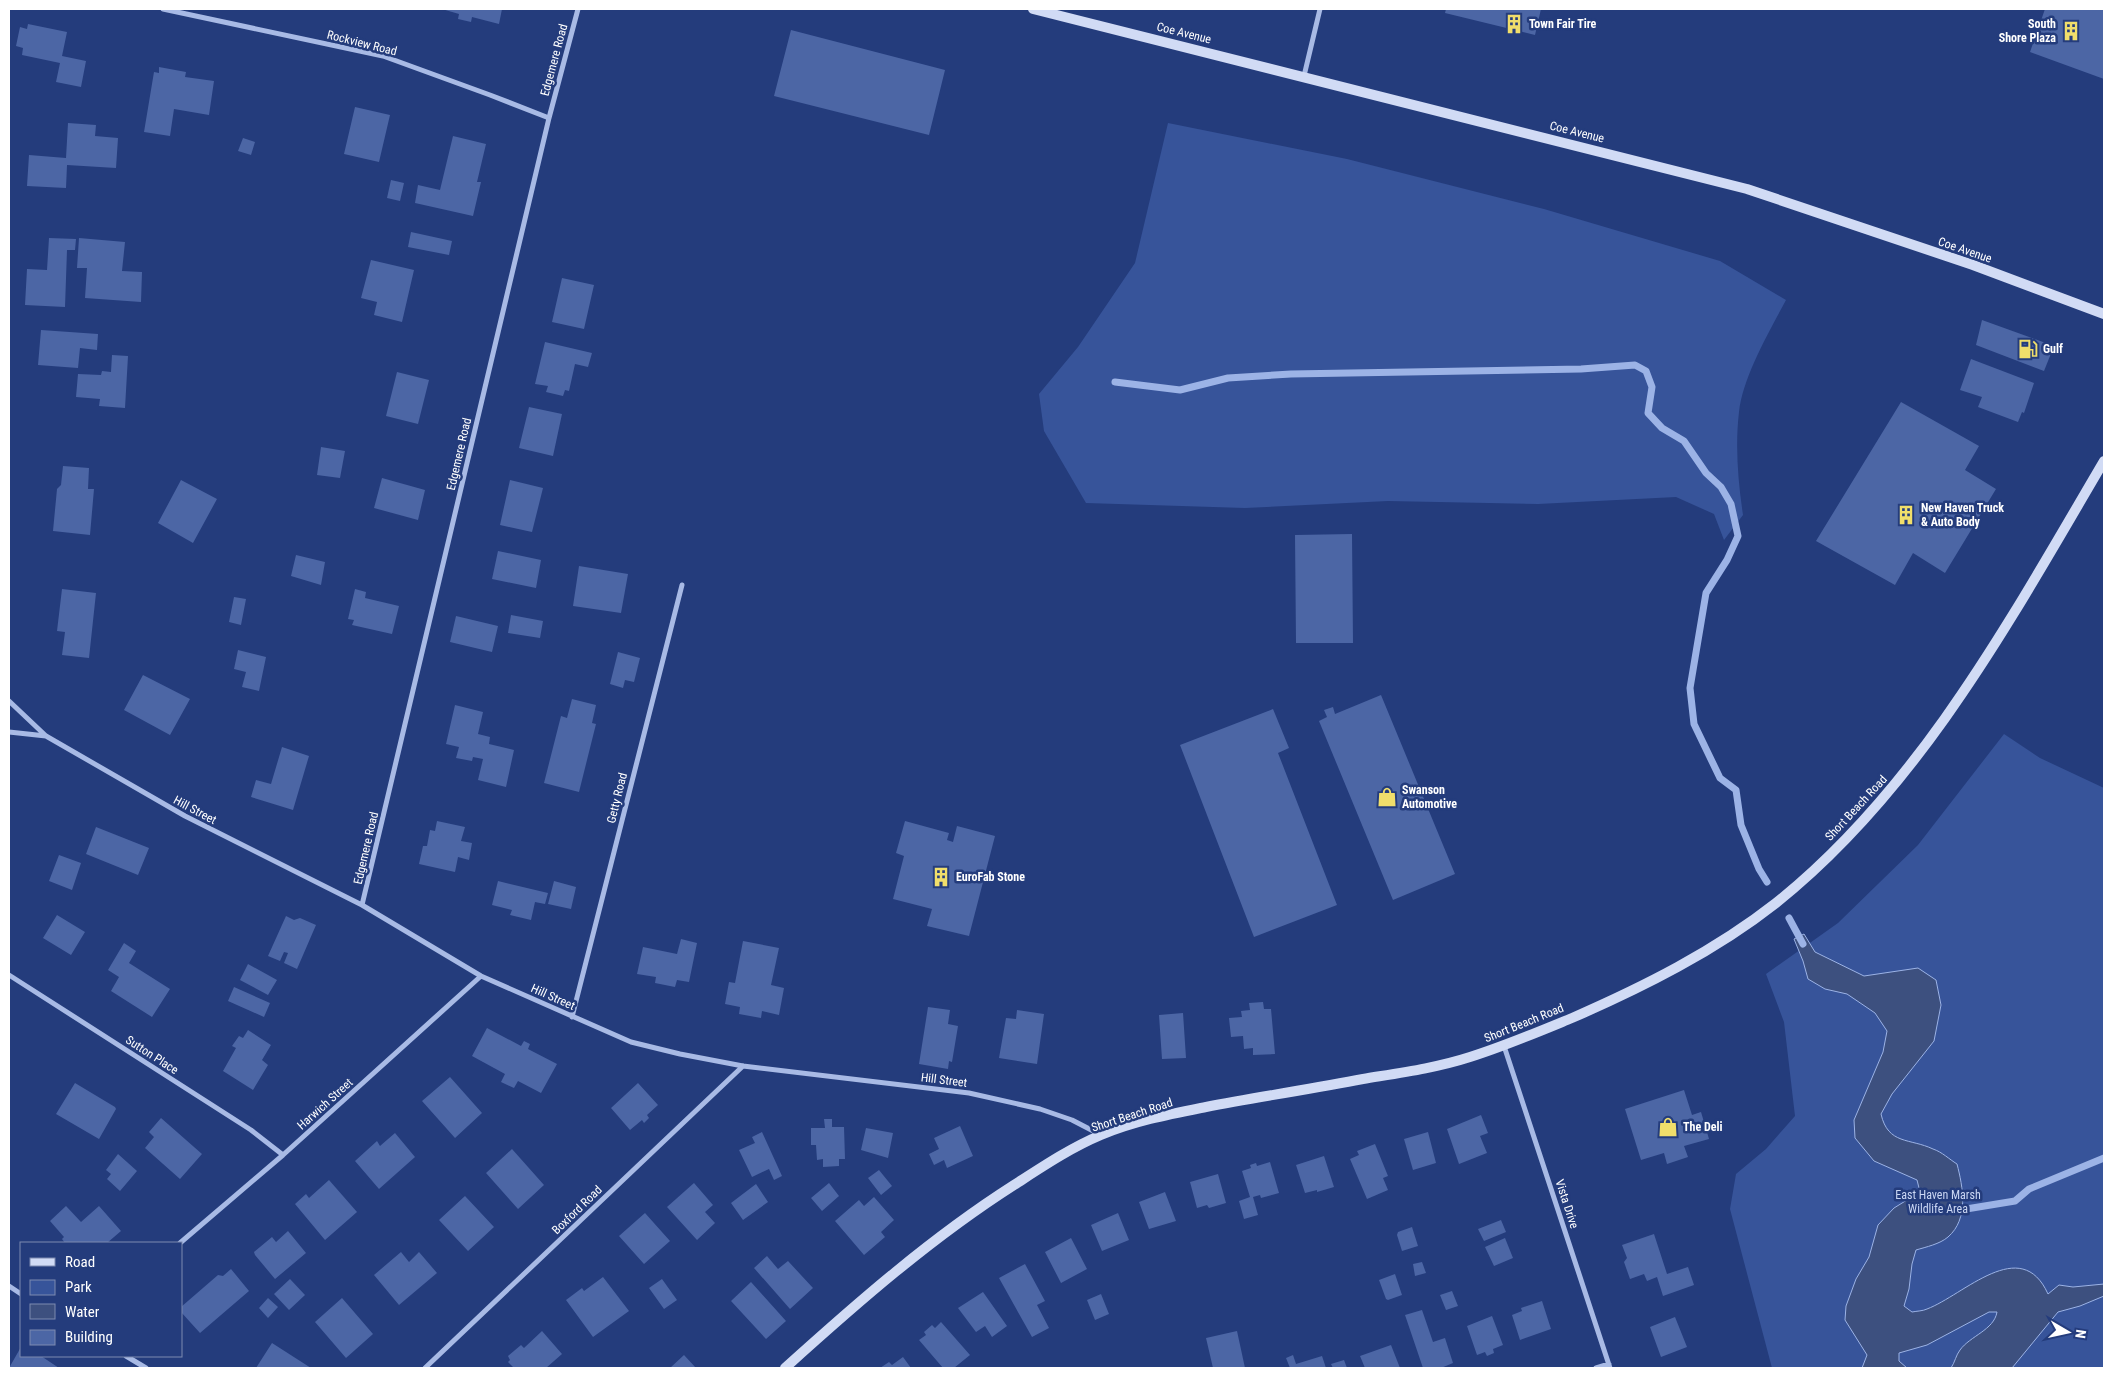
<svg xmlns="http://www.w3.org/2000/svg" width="2113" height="1377" font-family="'Roboto Condensed',sans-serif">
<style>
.green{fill:#37549a}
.water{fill:#3d507f;stroke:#9cb3e6}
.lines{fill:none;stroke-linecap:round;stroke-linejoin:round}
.stream{stroke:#9cb3e6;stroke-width:7}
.building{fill:#4c66a5}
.minor{stroke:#a8bae5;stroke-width:5}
.secondary{stroke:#d1dbf5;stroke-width:10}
.labels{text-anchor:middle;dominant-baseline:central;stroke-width:5;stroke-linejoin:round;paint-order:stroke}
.poi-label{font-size:12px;font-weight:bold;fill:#fff;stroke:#243c7c;text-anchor:start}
.street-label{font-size:12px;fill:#fff;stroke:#243c7c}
.park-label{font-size:12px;fill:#cbd7f4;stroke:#243c7c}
</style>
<rect width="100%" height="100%" fill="#243c7c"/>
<!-- green -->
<path class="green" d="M1168 123 1347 159 1544 209 1720 261 1786 300C1769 332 1743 376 1739 412 1735 446 1738 481 1743 515L1724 540 1714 514 1676 497 1538 504 1388 501 1245 508 1086 503 1044 431 1039 394 1078 347 1135 263Z
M2004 734 2040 758 2104 788V1368H1772L1730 1209 1736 1174 1766 1149 1795 1116 1784 1022 1766 974 1838 923 1918 845Z"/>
<!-- water -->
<path class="water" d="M1804 934 1815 952 1864 976 1918 968 1936 980 1941 1005 1934 1041 1892 1094 1881 1114C1888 1145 1910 1138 1933 1149 1942 1152 1949 1159 1957 1164 1963 1187 1969 1219 1948 1237 1940 1244 1926 1247 1916 1250L1912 1264 1909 1289 1904 1306 1912 1312C1917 1311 1923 1311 1927 1309 1964 1295 2021 1234 2048 1294L2059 1285 2073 1287 2104 1284V1296L2080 1306 2058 1312 2012 1368H1951C1955 1362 1956 1355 1960 1350 1970 1336 1994 1330 1997 1312H1989L1927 1345 1899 1353V1361L1907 1368H1862L1867 1355 1845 1320 1846 1306 1856 1279 1869 1257 1878 1225 1894 1208 1920 1192 1917 1180 1874 1161 1855 1138 1854 1120 1883 1052 1887 1031 1875 1013 1847 994 1825 989 1808 979 1803 961 1794 939Z"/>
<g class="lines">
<!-- stream -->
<path class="stream" d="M1115 382 1180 390 1228 378 1291 374 1581 369 1635 365 1646 371 1652 387 1648 413 1662 428 1684 441 1706 473 1721 487 1731 504 1738 536 1727 560 1706 593 1690 688 1694 724 1720 778 1736 790 1741 825 1759 869 1767 882
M1789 918 1803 944
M1954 1211 2015 1201 2029 1189 2104 1158"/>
</g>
<!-- building -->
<path class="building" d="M442 9H502L499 24 472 17 471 22 458 19 459 14Z
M1446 9H1541L1535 35 1445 13Z
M2045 9H2104V79L2030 52Z
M28 24 67 32 62 56 86 61 81 87 56 82 60 63 22 55 23 48 16 46 20 27 27 29Z
M791 30 945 70 929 135 774 96Z
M159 67 186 72 185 77 214 81 209 115 174 109 170 136 144 132 154 72 159 73Z
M355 107 390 115 379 162 344 154Z
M68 123 96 125 95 136 118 138 116 168 67 165 66 188 27 186 29 155 66 158Z
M453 136 486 144 477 182H481L473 216 415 203 418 185 440 190Z
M243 138 255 142 251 155 238 151Z
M391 180 404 183 400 201 387 198Z
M411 232 452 241 449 255 408 247Z
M49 238 76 239 75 250H67L65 307 25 305 27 269 47 270Z
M79 238 125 242 122 271 142 272 141 302 85 298 87 268H77Z
M371 260 414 270 402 322 374 315 377 302 361 298Z
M562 278 594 285 584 329 552 322Z
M1982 320 2054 346 2044 371 1976 345Z
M41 330 98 334 97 350 80 348 78 368 38 365Z
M545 342 592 353 588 367 575 364 569 391 565 390 563 396 546 392 548 386 535 384Z
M112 355 128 356 125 408 99 406 100 399 76 397 78 374 101 375 102 371 111 372Z
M1971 359 2034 383 2024 413 2022 412 2018 422 1978 407 1982 397 1960 390Z
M397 372 429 380 418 424 386 416Z
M1901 402 1979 446 1965 470 1996 489 1945 573 1913 553 1895 585 1816 541Z
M529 407 562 414 553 456 519 448Z
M321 447 345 451 340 478 317 475Z
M63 466 89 468 88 489H94L90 535 53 531 57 489 61 485Z
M382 478 425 490 418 520 374 508Z
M181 480 217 499 193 543 158 523Z
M510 480 543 488 532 532 500 525Z
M1352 534 1353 643H1296L1295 535Z
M498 551 541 560 536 588 492 579Z
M296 555 325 562 321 585 291 576Z
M579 566 628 574 621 613 573 606Z
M62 589 96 593 89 658 62 655 65 632 57 631Z
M355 589 366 592 365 598 399 606 392 634 352 625 354 620 348 619Z
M234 597 246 599 241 625 229 622Z
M511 615 543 621 540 638 508 633Z
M456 616 498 626 492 652 450 642Z
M238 650 266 657 259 691 242 687 246 672 234 669Z
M618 652 640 658 634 682 625 680 623 688 610 684Z
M143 675 190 699 170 735 124 710Z
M1381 695 1455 874 1393 900 1319 721 1327 717 1324 710 1333 707 1335 714Z
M572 699 596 705 592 723 596 724 579 792 544 783 561 716 567 718Z
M455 705 483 712 478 734 490 737 489 744 514 750 506 787 478 780 483 759 473 757 472 761 456 758 459 747 446 744Z
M1273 709 1289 748 1278 753 1337 905 1254 937 1180 745Z
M282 747 309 756 293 810 251 797 256 780 271 784Z
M437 821 465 827 461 841 472 843 469 860 458 857 455 872 419 864 423 846H427L430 830 435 831Z
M905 821 949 833 947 840 953 842 957 826 995 836 969 936 927 926 932 909 893 899 904 856 896 853Z
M96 827 149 848 138 875 86 854Z
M59 855 81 863 72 890 49 881Z
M498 881 548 893 545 904 535 902 531 920 510 915 512 910 492 905Z
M554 881 576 887 571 909 548 904Z
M57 915 85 932 71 955 43 938Z
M286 916 294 920 300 918 316 925 297 969 284 963 288 953 284 952 280 961 268 956Z
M681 939 697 943 689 982 677 980 675 987 655 983 656 977 637 974 643 947 677 954Z
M743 941 779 948 771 985 784 988 779 1015 762 1011 761 1018 739 1014 740 1007 725 1004 729 982 735 983Z
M124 943 136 951 129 963 170 989 152 1017 111 991 119 977 108 970Z
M248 964 277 980 268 995 240 980Z
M234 987 270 1003 264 1017 228 1001Z
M1263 1002 1264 1009H1271L1275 1054 1253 1055V1048L1244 1049 1243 1036 1231 1037 1229 1018 1242 1017 1241 1011 1250 1010 1249 1003Z
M928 1007 950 1010 948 1024 958 1026 952 1062 949 1061 948 1069 919 1064Z
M1017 1010 1044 1014 1037 1064 999 1058 1006 1018 1016 1019Z
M1183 1013 1186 1058 1162 1059 1159 1015Z
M487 1028 521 1046 524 1041 530 1044 528 1049 557 1064 541 1093 518 1081 514 1088 501 1082 505 1074 472 1056Z
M248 1030 271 1045 262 1060 268 1065 253 1090 223 1071 236 1048 232 1046 239 1036 243 1038Z
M450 1077 482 1113 455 1138 422 1101Z
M75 1083 115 1107 116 1109 99 1139 56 1114Z
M638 1083 658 1105 647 1115 649 1118 644 1123 642 1120 630 1130 611 1108Z
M1684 1090 1692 1115 1701 1112 1709 1139 1684 1146 1688 1157 1667 1164 1664 1153 1641 1160 1625 1109Z
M1481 1115 1488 1133 1480 1136 1487 1153 1459 1164 1447 1129Z
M161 1118 202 1154 180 1179 145 1148 154 1137 149 1132Z
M824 1119H832V1127H844L845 1159H839V1166L823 1167V1159L817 1160 816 1145H811V1128H825Z
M960 1126 973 1156 947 1168 944 1160 934 1165 929 1154 939 1149 934 1138Z
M866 1128 893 1133 888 1158 861 1150Z
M762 1132 782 1176 774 1180 769 1169 752 1177 739 1150 755 1143 752 1137Z
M1428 1132 1436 1163 1413 1170 1404 1139Z
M395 1133 415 1157 379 1189 355 1161 377 1141 380 1146Z
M1375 1144 1388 1176 1383 1178 1388 1190 1367 1199 1350 1159 1359 1155 1357 1151Z
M512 1149 544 1185 518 1209 486 1173Z
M118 1154 137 1171 120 1191 107 1179 111 1174 106 1170Z
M1324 1156 1334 1187 1317 1192V1190L1305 1193 1296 1165Z
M1270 1162 1279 1193 1261 1198 1260 1195 1253 1197 1258 1215 1244 1219 1239 1201 1250 1197 1242 1171 1251 1168 1250 1165 1256 1163 1257 1166Z
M879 1170 892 1186 881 1195 868 1178Z
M1218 1174 1226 1203 1209 1208 1207 1205 1197 1208 1190 1182Z
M329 1180 357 1212 325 1240 295 1204 306 1194 309 1198Z
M694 1183 713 1205 705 1212 715 1223 697 1240 667 1207Z
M829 1183 839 1196 822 1211 811 1198Z
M756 1184 768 1202 743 1220 731 1203Z
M1165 1192 1176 1221 1149 1229 1139 1202Z
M465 1196 494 1227 468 1251 439 1220Z
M874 1197 894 1220 881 1232 885 1237 864 1255 835 1221 859 1200 864 1206Z
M66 1206 81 1222 99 1206 121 1231 107 1243H65L62 1239 64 1237 50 1221Z
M645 1213 670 1241 644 1264 619 1236Z
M1118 1213 1129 1240 1102 1251 1091 1225Z
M1501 1220 1506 1232 1484 1241 1478 1229Z
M1412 1227 1418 1246 1402 1251 1397 1235 1398 1232Z
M288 1231 306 1253 275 1279 255 1255 254 1252 272 1237 276 1242Z
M1654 1234 1667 1274 1688 1267 1694 1285 1663 1296 1657 1277 1647 1281 1644 1274 1630 1279 1624 1262 1627 1258 1622 1245Z
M1071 1238 1087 1269 1061 1283 1045 1252Z
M1505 1238 1513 1258 1494 1266 1485 1247Z
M401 1252 409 1262 419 1252 437 1273 399 1305 374 1275Z
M767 1256 778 1269 788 1261 813 1288 790 1309 754 1268Z
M1422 1262 1426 1273 1415 1276 1413 1264Z
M1025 1264 1045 1301 1037 1305 1049 1328 1032 1337 999 1278Z
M231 1269 249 1291 200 1333 181 1312V1307L218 1275 223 1276Z
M1395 1274 1402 1295 1388 1300 1386 1299 1379 1280Z
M603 1277 629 1311 593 1337 566 1300 582 1288 584 1291Z
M290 1279 305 1295 289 1310 274 1294Z
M662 1279 677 1300 664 1309 649 1288Z
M751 1282 786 1321 766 1339 731 1301Z
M1452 1291 1458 1306 1446 1310 1440 1295Z
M983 1292 1007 1326 992 1337 985 1326 976 1332 958 1308Z
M1101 1294 1109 1314 1095 1320 1087 1300Z
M268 1298 278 1307 268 1318 259 1308Z
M342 1298 373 1334 346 1358 315 1322Z
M1542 1301 1551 1329 1520 1340 1512 1315 1522 1311 1521 1308Z
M1422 1310 1433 1342 1445 1338 1453 1363 1441 1368H1423L1405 1315Z
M1492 1316 1503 1345 1493 1349 1494 1353 1487 1356 1485 1352 1477 1355 1467 1326Z
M1675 1317 1687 1347 1661 1357 1650 1327Z
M941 1322 970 1355 954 1368H943L919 1340 926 1335 924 1332 932 1325 935 1328Z
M542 1331 562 1354 546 1368H514L508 1362 510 1360 508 1356 521 1345 524 1348Z
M1237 1331 1245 1368H1213L1206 1338Z
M272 1343 311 1368H256Z
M1391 1345 1400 1368H1365L1360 1356Z
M21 1347V1356H41L59 1368H9Z
M684 1355 696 1368H670Z
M1293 1355 1296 1364 1322 1356 1326 1368H1290L1286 1358Z
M903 1357 911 1368H880L889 1362 892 1365Z
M1344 1360 1347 1368H1333L1331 1364Z"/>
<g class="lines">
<!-- minor -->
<path class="minor" d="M163 9 383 56 490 95 549 118
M1304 76 1320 9
M9 701 46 736 185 816 362 905 481 976 631 1042 680 1054 743 1066 969 1093 1040 1109 1072 1120 1101 1135
M9 732 46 736
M362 905 549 118 578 9
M9 975 251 1130 283 1155
M572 1017 682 585
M1504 1046 1610 1368
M180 1243 283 1155 481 976
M9 1286 21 1294
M126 1356 146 1368
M425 1368 743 1066
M1596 1368 1609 1364"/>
<!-- secondary -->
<path class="secondary" d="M1033 9 1747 189 1973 265 2104 314
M785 1368C857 1303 931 1238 1014 1185 1042 1167 1070 1148 1101 1135 1134 1121 1171 1114 1206 1107 1258 1097 1311 1089 1363 1079 1399 1073 1436 1068 1470 1057 1505 1046 1538 1032 1572 1018 1643 987 1715 951 1776 903 1920 788 2012 617 2104 461"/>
</g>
<!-- icons -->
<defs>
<symbol id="building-bare" viewBox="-9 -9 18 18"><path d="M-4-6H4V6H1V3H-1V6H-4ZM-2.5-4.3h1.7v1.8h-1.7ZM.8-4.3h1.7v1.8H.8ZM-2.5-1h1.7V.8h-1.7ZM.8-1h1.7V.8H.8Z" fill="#f0de6b" stroke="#243c7c" stroke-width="2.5" paint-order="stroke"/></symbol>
<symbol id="fuel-bare" viewBox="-9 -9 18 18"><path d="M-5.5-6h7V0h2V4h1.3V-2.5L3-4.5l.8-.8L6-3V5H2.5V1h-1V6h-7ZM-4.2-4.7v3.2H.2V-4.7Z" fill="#f0de6b" stroke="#243c7c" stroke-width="2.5" paint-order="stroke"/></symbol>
<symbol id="shop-bare" viewBox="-9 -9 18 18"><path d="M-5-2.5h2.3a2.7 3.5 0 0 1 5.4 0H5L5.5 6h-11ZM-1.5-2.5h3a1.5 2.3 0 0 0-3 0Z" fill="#f0de6b" stroke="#243c7c" stroke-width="2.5" paint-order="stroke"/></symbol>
</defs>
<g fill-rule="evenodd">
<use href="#building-bare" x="1500" y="10" width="28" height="28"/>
<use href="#building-bare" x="2057" y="17" width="28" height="28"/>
<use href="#fuel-bare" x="2014" y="335" width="28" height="28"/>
<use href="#building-bare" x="1892" y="501" width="28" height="28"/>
<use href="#shop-bare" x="1373" y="783" width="28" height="28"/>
<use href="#building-bare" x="927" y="863" width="28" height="28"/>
<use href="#shop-bare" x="1654" y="1113" width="28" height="28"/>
</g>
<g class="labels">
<!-- poi labels -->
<g class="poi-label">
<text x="1529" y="24">Town Fair Tire</text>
<text x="2056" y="24" text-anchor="end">South<tspan x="2056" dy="14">Shore Plaza</tspan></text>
<text x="2043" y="349">Gulf</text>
<text x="1921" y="508">New Haven Truck<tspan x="1921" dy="14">&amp; Auto Body</tspan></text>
<text x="1402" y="790">Swanson<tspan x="1402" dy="14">Automotive</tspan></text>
<text x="956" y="877">EuroFab Stone</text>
<text x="1683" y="1127">The Deli</text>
</g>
<!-- street labels -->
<g class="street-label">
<text transform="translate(1184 33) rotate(14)">Coe Avenue</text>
<text transform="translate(362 43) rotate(14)">Rockview Road</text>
<text transform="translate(554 60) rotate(-75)">Edgemere Road</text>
<text transform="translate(1577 132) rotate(14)">Coe Avenue</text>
<text transform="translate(1965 250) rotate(19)">Coe Avenue</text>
<text transform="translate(459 454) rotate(-77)">Edgemere Road</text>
<text transform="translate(617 798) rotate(-76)">Getty Road</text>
<text transform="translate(1856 808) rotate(-47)">Short Beach Road</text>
<text transform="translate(195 810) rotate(28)">Hill Street</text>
<text transform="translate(366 848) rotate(-77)">Edgemere Road</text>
<text transform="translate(553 997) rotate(24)">Hill Street</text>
<text transform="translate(1524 1023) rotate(-22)">Short Beach Road</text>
<text transform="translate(152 1055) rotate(33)">Sutton Place</text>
<text transform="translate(944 1080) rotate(7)">Hill Street</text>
<text transform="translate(325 1104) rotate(-42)">Harwich Street</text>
<text transform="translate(1132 1115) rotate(-18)">Short Beach Road</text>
<text transform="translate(1567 1204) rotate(72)">Vista Drive</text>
<text transform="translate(577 1210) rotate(-44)">Boxford Road</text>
</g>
<!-- park labels -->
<g class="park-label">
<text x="1938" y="1195">East Haven Marsh<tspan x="1938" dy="14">Wildlife Area</tspan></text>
</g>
</g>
<!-- border -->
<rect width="2113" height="1377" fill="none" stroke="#ffffff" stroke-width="20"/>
<!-- legend -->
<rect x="20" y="1242" width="162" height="115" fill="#243c7c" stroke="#7c8ab0"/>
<rect x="30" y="1258" width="25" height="8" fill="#d1dbf5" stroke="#7c8ab0"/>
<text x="65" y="1267" font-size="15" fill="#ffffff">Road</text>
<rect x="30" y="1280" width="25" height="15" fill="#37549a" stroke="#7c8ab0"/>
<text x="65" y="1292" font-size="15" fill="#ffffff">Park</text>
<rect x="30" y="1304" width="25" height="15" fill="#3d507f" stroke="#7c8ab0"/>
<text x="65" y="1317" font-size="15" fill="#ffffff">Water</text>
<rect x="30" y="1330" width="25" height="15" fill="#4c66a5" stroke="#7c8ab0"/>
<text x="65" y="1342" font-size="15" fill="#ffffff">Building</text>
<!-- north arrow -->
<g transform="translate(2068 1332) rotate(99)" stroke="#243c7c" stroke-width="4" paint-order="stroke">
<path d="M0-4L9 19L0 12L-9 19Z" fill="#ffffff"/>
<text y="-8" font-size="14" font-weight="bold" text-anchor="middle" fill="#ffffff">N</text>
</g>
</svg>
